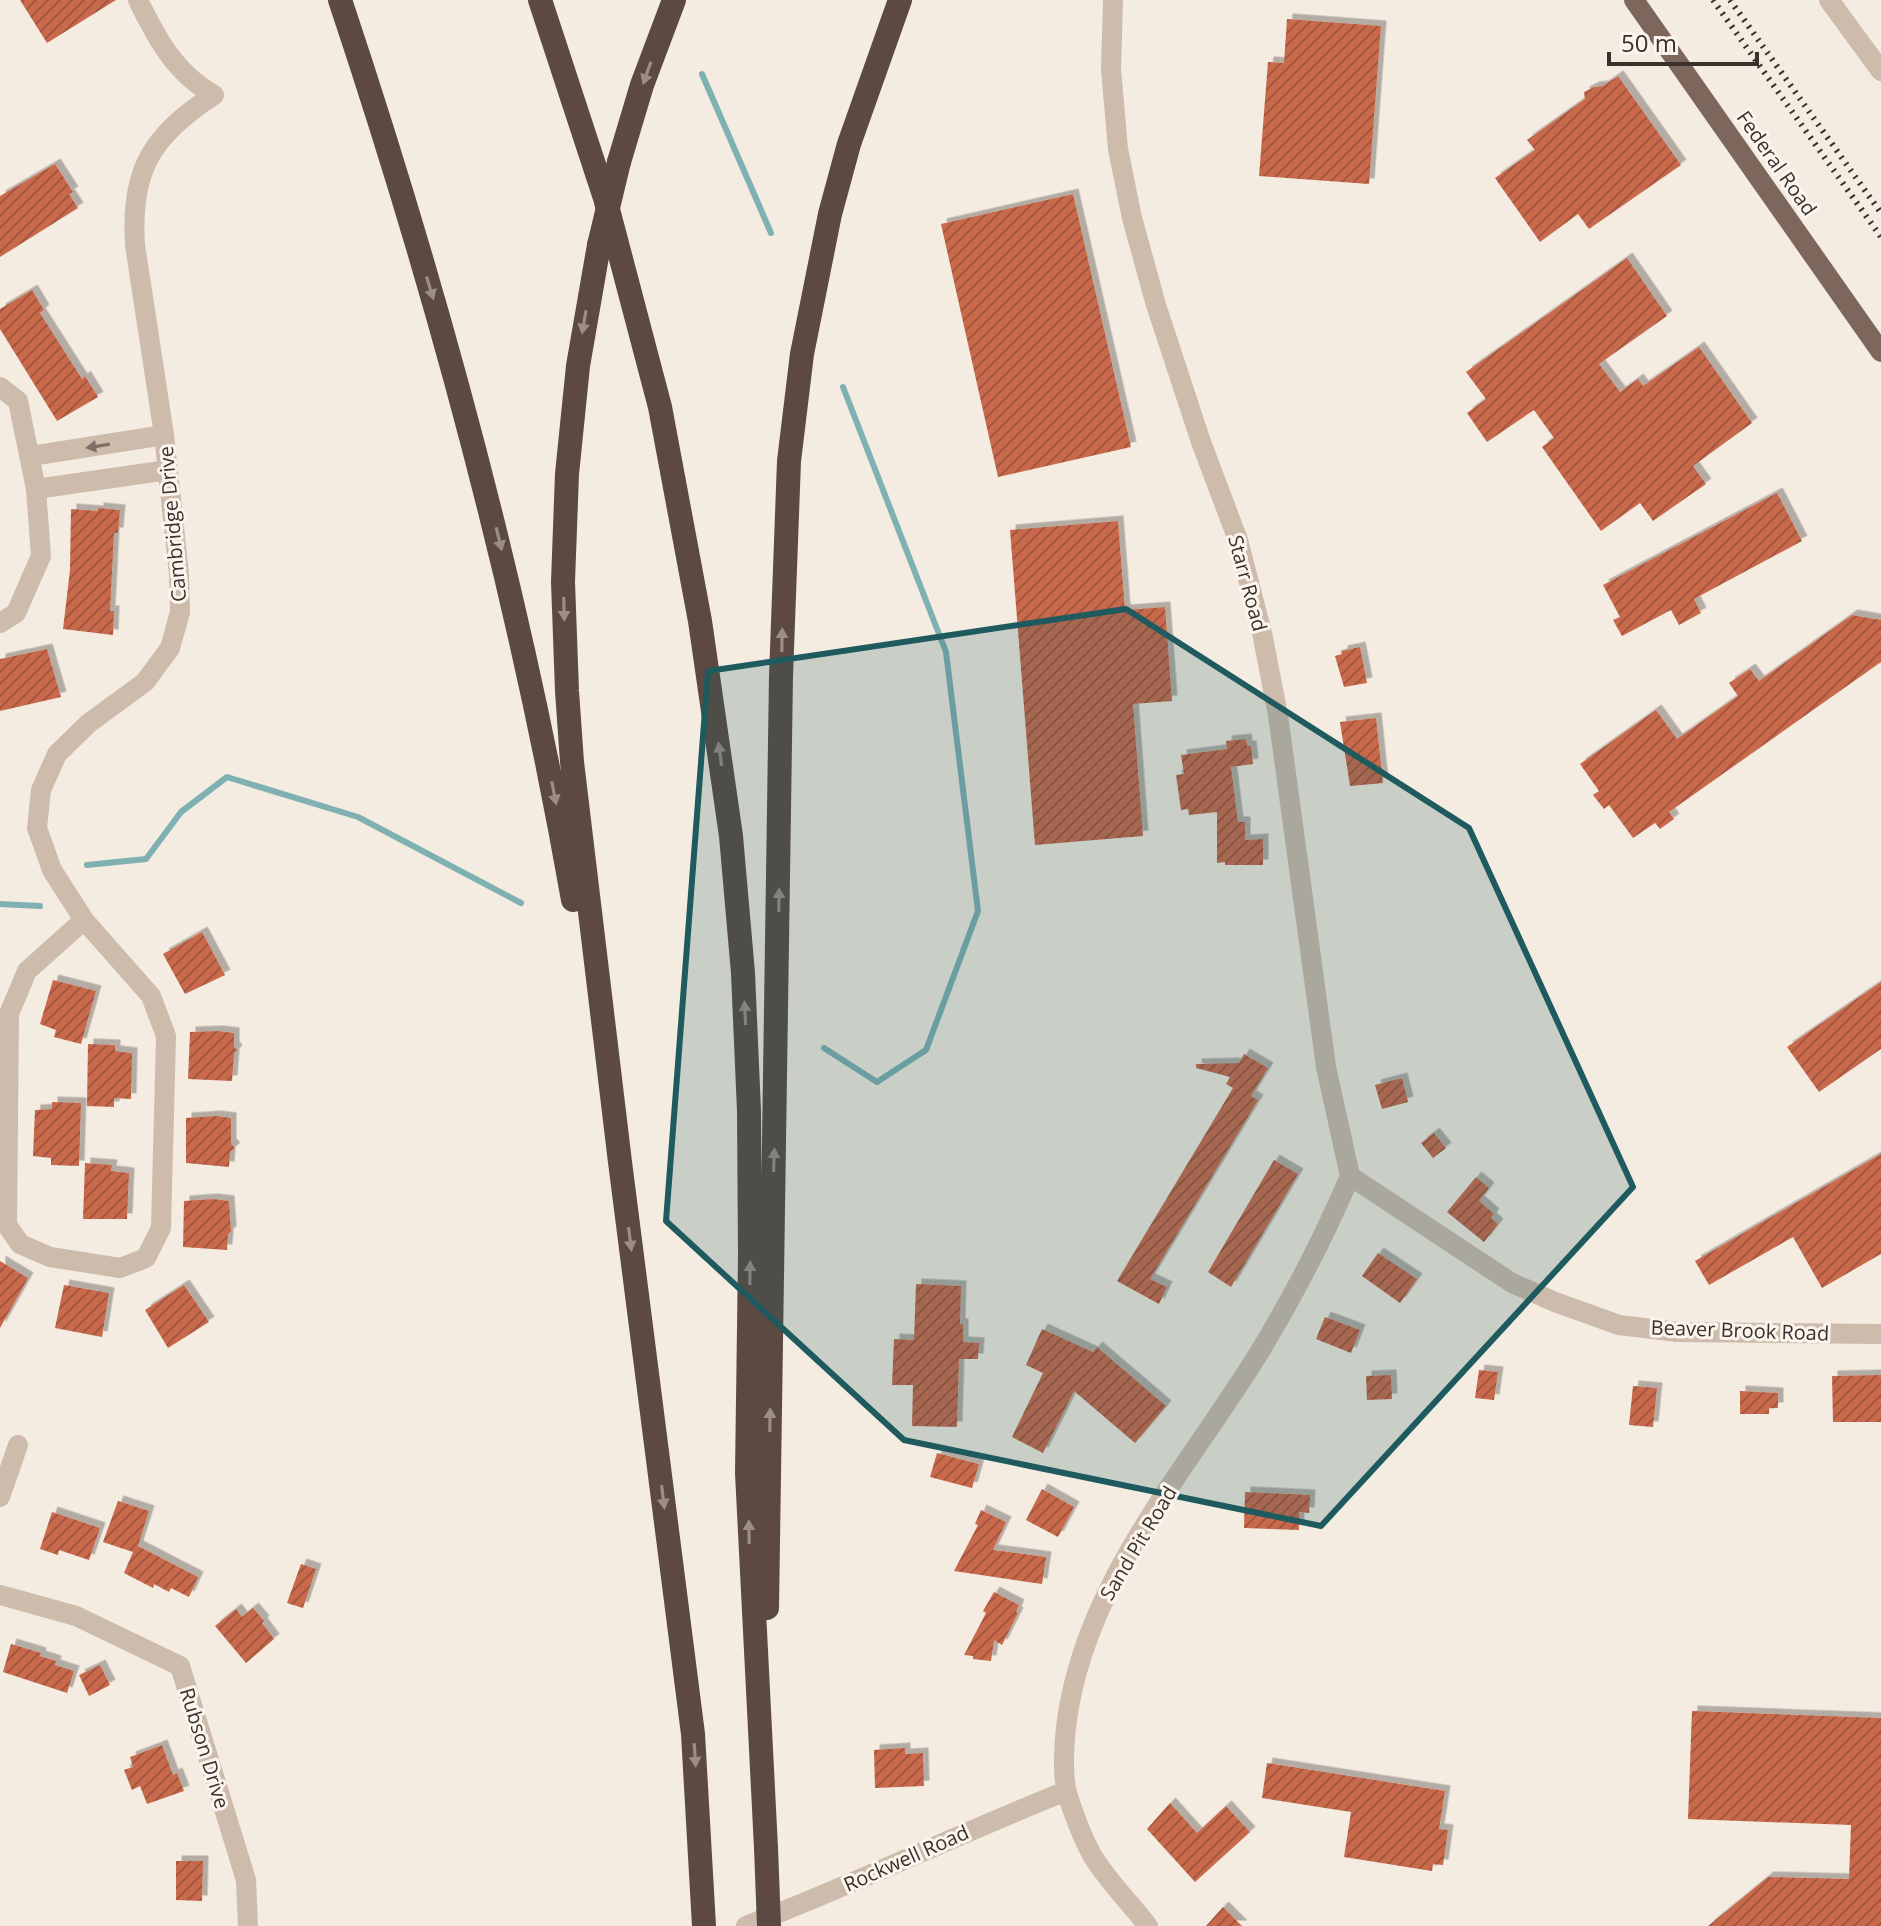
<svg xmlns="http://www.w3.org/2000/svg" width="1881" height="1926" font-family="'Open Sans',sans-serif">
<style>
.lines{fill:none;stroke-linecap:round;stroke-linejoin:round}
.stream{stroke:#7fb0b2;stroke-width:6}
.building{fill:url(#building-hatch);filter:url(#shadow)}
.minor{stroke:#cdbbac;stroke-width:20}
.major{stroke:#7d675c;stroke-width:20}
.highway{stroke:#5c4a42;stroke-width:24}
.rail{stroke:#3b302b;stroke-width:6;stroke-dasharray:2 6;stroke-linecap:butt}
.highway-bridge{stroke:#5c4a42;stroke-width:24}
.oneway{fill:#9c8e87}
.oneway2{fill:#7d6f65}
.marked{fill:#1f5a5e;fill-opacity:0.2;stroke:#1f5a5e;stroke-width:6;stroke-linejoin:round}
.labels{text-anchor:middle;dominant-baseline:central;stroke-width:6;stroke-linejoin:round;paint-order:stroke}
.street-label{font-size:20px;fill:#3b302b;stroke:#fbf5ee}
</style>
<defs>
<pattern id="building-hatch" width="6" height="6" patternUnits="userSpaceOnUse" patternTransform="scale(2)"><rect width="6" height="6" fill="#c8694b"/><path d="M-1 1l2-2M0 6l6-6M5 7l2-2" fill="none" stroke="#a4573f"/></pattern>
<filter id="shadow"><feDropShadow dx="5.5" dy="-5.5" stdDeviation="0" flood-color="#0004"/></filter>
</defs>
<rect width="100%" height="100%" fill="#f4ebe1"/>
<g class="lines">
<!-- stream -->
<path class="stream" d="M702 74 771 233
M87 865 146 859 181 812 227 777 358 817 521 903
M0 904 40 906
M824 1048 877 1082 926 1050 978 911 946 652 843 387"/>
</g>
<!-- building -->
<path class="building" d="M20 0H116L47 43Z
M1287 19 1381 26 1369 184 1259 176 1268 62 1284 63Z
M1618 76 1681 165 1589 229 1578 214 1540 242 1495 178 1535 150 1527 140 1585 99 1584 92 1594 87 1603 86Z
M55 164 73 192 69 194 78 208 0 257V196Z
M1073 194 1131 447 998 477 941 224Z
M1627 258 1667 316 1599 364 1620 392 1638 379 1643 386 1699 347 1752 423 1693 466 1706 484 1653 521 1640 503 1601 531 1542 447 1554 438 1534 410 1487 442 1467 413 1486 399 1466 372Z
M32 290 44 310 40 313 82 379 85 376 98 397 57 421 0 329V309Z
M1777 493 1802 541 1694 599 1701 613 1679 625 1671 610 1622 636 1613 620 1620 617 1603 585Z
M98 508 120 510 118 533H114L110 611H114L113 635 63 629 70 570 71 509 98 511Z
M1118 521 1125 610 1165 607 1172 701 1133 704 1143 836 1035 845 1010 530Z
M1852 615 1881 620V662L1669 812 1674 819 1660 829 1655 823 1633 838 1609 805 1604 809 1593 795 1599 791 1580 764 1656 710 1677 739 1738 696 1729 683 1750 669 1759 681Z
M1360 647 1367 683 1344 687 1335 656 1342 654V651Z
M47 649 61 697 0 711V659Z
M1376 718 1383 783 1350 786 1340 722Z
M1246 739 1247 746H1251L1253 764 1231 767 1238 822H1245V840L1263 839V865H1225V862L1217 863V812L1189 815 1188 809 1181 810 1176 775 1184 774 1181 755 1227 749 1226 741Z
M202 932 225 975 185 994 163 954Z
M53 980 96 991 81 1044 54 1037 56 1030 40 1024Z
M1881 982V1049L1819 1092 1787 1047Z
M218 1031 234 1033V1047L237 1050 234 1054 232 1081 188 1079 190 1032Z
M88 1044 115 1045V1051L132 1053 131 1099 114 1098V1107L87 1106Z
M1244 1054 1268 1068 1251 1096 1258 1100 1150 1279 1167 1287 1159 1304 1117 1281 1233 1088 1226 1084 1230 1077 1196 1068V1064L1239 1063Z
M1402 1078 1408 1102 1382 1109 1375 1085Z
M52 1102 81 1103 79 1166 51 1165V1158L33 1156 35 1110 52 1109Z
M216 1116 231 1118V1144L235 1148 230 1152 229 1167 186 1163V1118Z
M1434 1133 1446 1148 1433 1158 1421 1143Z
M1881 1154V1254L1822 1288 1793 1237 1709 1285 1695 1261Z
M1274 1160 1298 1174 1231 1287 1208 1272Z
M85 1163 112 1165 111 1171 129 1173 127 1219H83Z
M1476 1177 1489 1188 1479 1201 1494 1214 1491 1218 1498 1224 1484 1242 1447 1212Z
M213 1199 229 1201 231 1232 228 1234 227 1250 183 1247 184 1201Z
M1378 1253 1417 1279 1400 1303 1362 1276Z
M0 1261 28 1278 0 1328Z
M916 1284 961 1286 960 1324H963V1342L979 1343 978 1359H959L957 1427 912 1426 913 1385H892L894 1339 914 1340Z
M64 1285 109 1293 102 1337 55 1328Z
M184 1285 209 1322 168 1348 145 1310Z
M1325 1317 1360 1330 1351 1353 1316 1339Z
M1042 1329 1093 1352 1097 1347 1166 1406 1135 1443 1074 1391 1043 1453 1012 1437 1043 1373 1026 1365Z
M1479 1370 1498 1372 1494 1400 1475 1398Z
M1391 1375 1392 1399 1367 1400 1366 1376Z
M1881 1375V1422H1833L1832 1376Z
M1633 1386 1657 1388 1653 1427 1629 1425Z
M1740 1391 1778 1393V1408H1769V1414H1740Z
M937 1453 979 1464 972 1488 930 1477Z
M1042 1489 1074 1507 1058 1537 1026 1520Z
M1245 1492 1310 1495 1309 1513 1299 1512V1530L1244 1528Z
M118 1501 149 1511 138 1546 198 1577 189 1597 171 1588 169 1592 154 1584 153 1588 124 1573 133 1552 103 1542Z
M981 1510 1006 1522 993 1550 1046 1557 1042 1584 954 1571 978 1525 975 1524Z
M52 1512 100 1528 89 1560 59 1550 58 1555 40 1549Z
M301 1564 316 1569 303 1608 287 1603Z
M994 1592 1019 1605 1016 1612 1018 1613 1002 1645 994 1640 991 1661 973 1659V1656L964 1655 986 1613 983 1611Z
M253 1608 264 1621 262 1623 274 1639 246 1663 215 1626 236 1609 242 1617Z
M11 1644 41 1653 40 1656 56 1661 55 1665 74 1671 67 1693 3 1672Z
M100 1665 110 1685 89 1696 79 1675Z
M1692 1711 1881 1718V1926H1708L1768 1877 1849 1879 1851 1825 1688 1819Z
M162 1745 173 1775 177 1773 184 1791 147 1804 140 1786 132 1790 124 1770 133 1767 130 1757Z
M905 1748V1754L923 1753 924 1786 875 1788 874 1750Z
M1267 1763 1445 1791 1439 1829 1448 1830 1443 1865 1433 1864 1432 1871 1344 1857 1351 1812 1262 1798Z
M1170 1803 1197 1833 1226 1806 1250 1832 1195 1882 1147 1829Z
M176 1861H203L202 1901 176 1900Z
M1223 1907 1242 1926H1206Z"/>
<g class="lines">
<!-- minor -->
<path class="minor" d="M1113 0 1111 69 1118 149 1132 218 1156 305 1201 442 1238 540 1262 633 1278 715 1326 1067 1350 1176
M1829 0 1881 71
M0 387 18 401 36 489 41 556 16 613 0 623
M31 456 164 435
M36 489 168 470
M84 920 27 971 9 1014 7 1225 20 1244 50 1257 120 1268 146 1258 161 1228 166 1036 151 996 84 920 52 870 37 828 41 790 57 754 89 723 145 682 170 648 180 612 179 574 164 435 135 245C130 170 152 135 214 95 175 73 157 39 138 0
M1350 1176 1512 1283 1555 1302 1619 1325 1677 1332 1881 1334
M0 1497 18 1445
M0 1595 76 1616 180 1666 246 1880 248 1926
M746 1926C854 1884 959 1834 1066 1791
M1148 1926C1131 1904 1106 1879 1092 1855 1082 1837 1073 1812 1067 1793 1062 1773 1064 1747 1066 1727 1083 1582 1189 1468 1262 1348 1295 1293 1325 1235 1350 1176"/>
<!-- major -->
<path class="major" d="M1634 0 1881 352"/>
<!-- highway -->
<path class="highway" d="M340 0C439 296 519 592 573 900
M540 0 605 198 660 407 700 621 731 836 743 973 749 1111 750 1255 747 1473 766 1848
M619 162 642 85 674 0
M599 245 578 366 567 474 563 582 567 691 572 762 620 1162 693 1734 704 1926
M767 1608 781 676 789 461 802 354 830 214 849 144 900 0"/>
<!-- rail -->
<path class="rail" d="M1713 0 1881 237
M1730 0 1881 213"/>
<!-- highway-bridge -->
<path class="highway-bridge" d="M599 245 619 162
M766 1848 769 1926"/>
</g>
<!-- one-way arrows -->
<defs><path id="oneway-solid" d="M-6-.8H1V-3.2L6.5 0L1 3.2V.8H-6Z" transform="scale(2)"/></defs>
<g class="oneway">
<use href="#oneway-solid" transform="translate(647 73) rotate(109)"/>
<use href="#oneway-solid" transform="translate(430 288) rotate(73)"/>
<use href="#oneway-solid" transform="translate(584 322) rotate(100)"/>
<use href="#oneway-solid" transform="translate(499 539) rotate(76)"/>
<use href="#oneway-solid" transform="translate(564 609) rotate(89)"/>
<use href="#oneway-solid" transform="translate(782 640) rotate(-89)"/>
<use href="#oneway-solid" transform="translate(720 754) rotate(-98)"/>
<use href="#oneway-solid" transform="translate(554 793) rotate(79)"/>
<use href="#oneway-solid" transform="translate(779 900) rotate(-89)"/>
<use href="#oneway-solid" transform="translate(745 1013) rotate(-93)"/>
<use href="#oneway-solid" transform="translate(774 1160) rotate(-88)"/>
<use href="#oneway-solid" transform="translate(630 1239) rotate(83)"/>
<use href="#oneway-solid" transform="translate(750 1273) rotate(-89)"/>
<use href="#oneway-solid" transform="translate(770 1420) rotate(-89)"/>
<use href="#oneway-solid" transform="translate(663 1497) rotate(83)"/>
<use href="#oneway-solid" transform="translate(749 1532) rotate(-91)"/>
<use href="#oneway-solid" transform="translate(695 1755) rotate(86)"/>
</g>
<use class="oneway2" href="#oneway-solid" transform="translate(98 446) rotate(171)"/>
<!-- marked area -->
<path class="marked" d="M1126 609 1469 828 1633 1187 1321 1526 904 1440 666 1221 708 671Z"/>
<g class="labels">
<!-- street labels -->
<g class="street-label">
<text transform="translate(1777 163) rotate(55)">Federal Road</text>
<text transform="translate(172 524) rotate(-95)">Cambridge Drive</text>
<text transform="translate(1248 583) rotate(75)">Starr Road</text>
<text transform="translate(1740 1330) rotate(2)">Beaver Brook Road</text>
<text transform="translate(1138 1543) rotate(-59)">Sand Pit Road</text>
<text transform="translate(205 1748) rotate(73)">Rubson Drive</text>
<text transform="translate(906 1858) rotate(-24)">Rockwell Road</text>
</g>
</g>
<!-- scale -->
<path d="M1609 52v12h148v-12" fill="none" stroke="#3b302b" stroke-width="4"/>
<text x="1621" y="52" font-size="24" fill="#3b302b" stroke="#fbf5ee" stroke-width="6" paint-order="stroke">50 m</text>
</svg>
